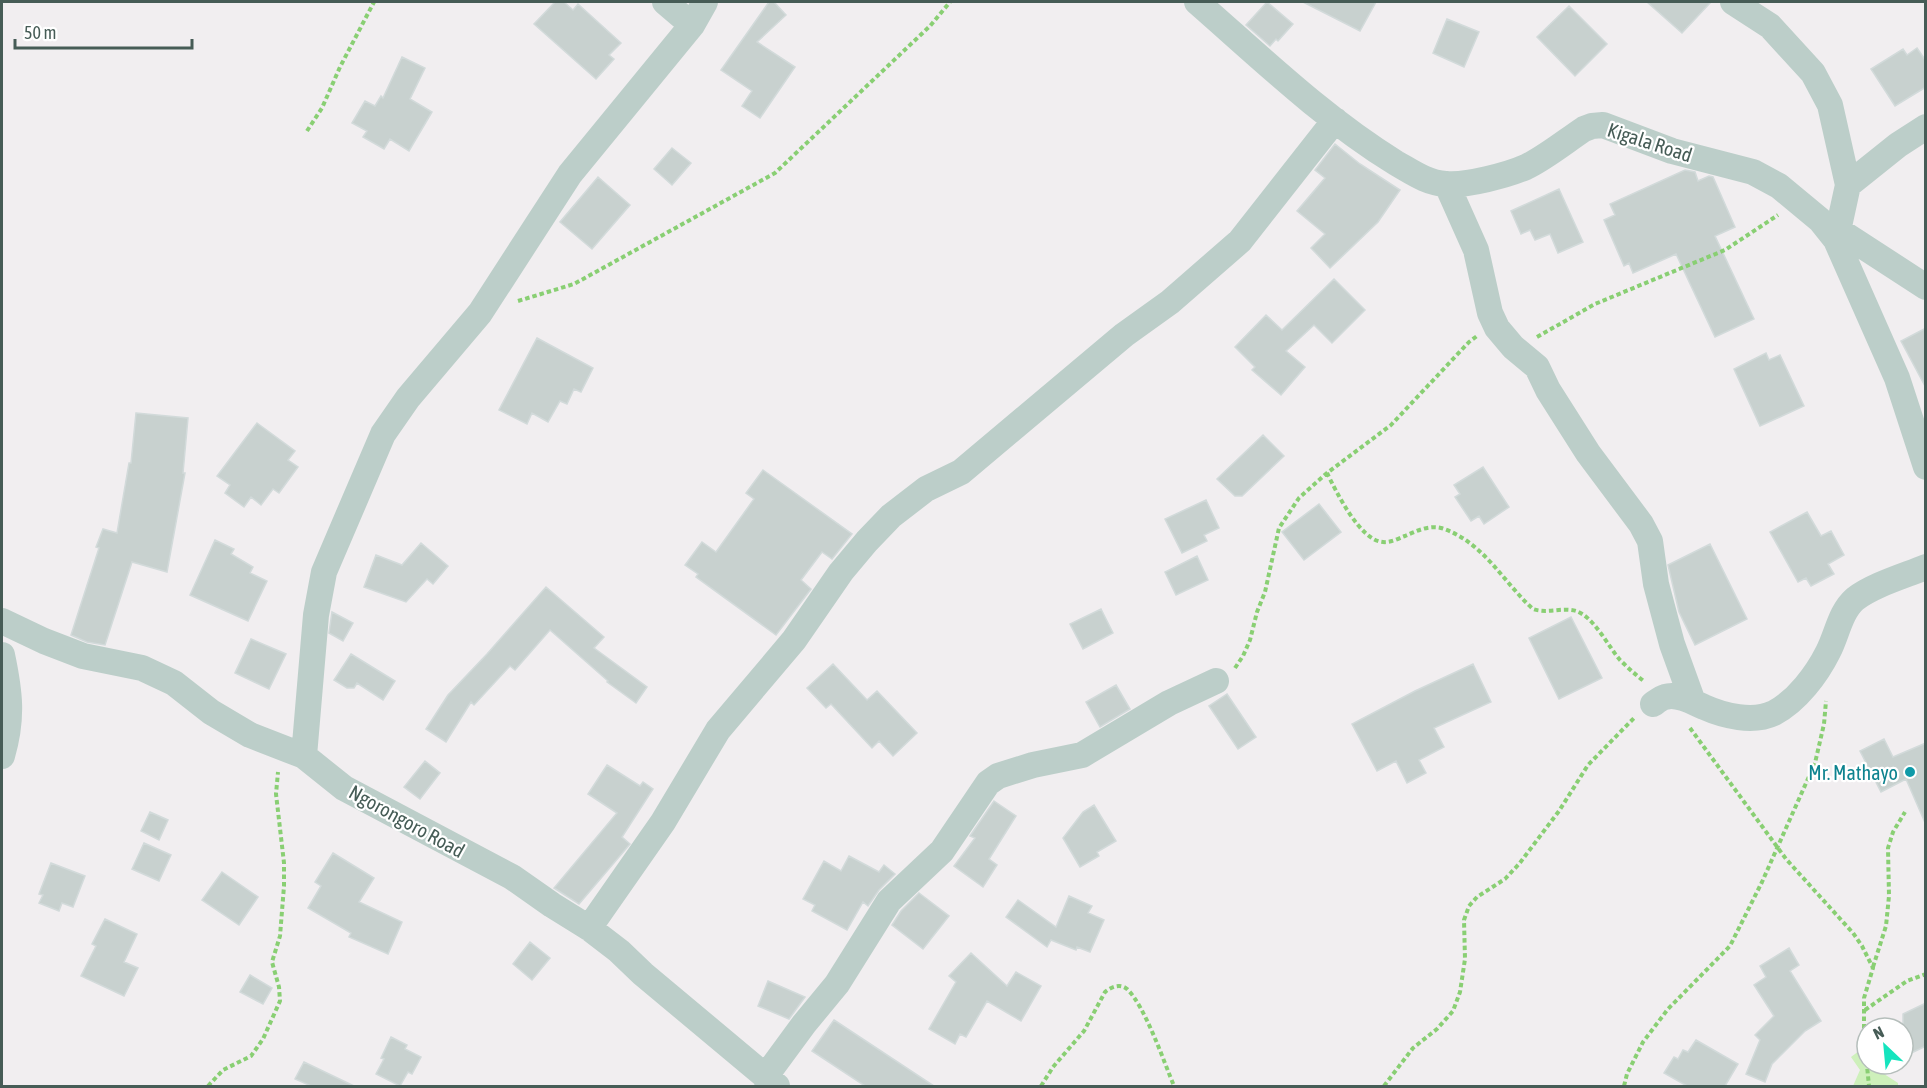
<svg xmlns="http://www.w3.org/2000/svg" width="1927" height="1088" font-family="'Asap Condensed',sans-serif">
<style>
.green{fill:#cef0bb}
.building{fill:#c8d1cf;stroke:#d2dada;stroke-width:1.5}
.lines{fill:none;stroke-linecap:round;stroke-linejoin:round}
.path{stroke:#89cf73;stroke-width:4;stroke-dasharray:4.5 3;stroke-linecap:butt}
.minor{stroke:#bccec9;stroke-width:26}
.culture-dot{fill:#0f9aa8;stroke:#fff;stroke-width:2}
.labels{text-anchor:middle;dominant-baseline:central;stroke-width:4.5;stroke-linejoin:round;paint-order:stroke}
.street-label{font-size:20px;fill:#465c56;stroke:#fff}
.culture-label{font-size:20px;fill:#0d838f;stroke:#fff;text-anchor:end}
</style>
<rect width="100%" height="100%" fill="#f1eef0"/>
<!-- green -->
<path class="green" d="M1867 1045V1064H1877L1878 1070 1898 1083V1086H1853L1860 1070 1851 1057Z"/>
<!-- building -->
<path class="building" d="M555 2H564L573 10 578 4 621 43 609 55 614 59 596 79 534 24Z
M769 2H774L786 15 757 42 795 67 760 118 742 106 752 91 721 70Z
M1267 2 1293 24 1278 41 1276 39 1270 46 1246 25Z
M1303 2H1376L1360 31Z
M1647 2H1711L1682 33Z
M1569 6 1607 44 1575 76 1537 37Z
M1447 19 1479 32 1464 67 1433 53Z
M1917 48 1926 61V87L1895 106 1871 69 1903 49 1907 55Z
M402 57 425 68 410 99 432 112 409 151 390 139 384 149 363 137 367 131 352 123 365 101 375 106 381 96 383 98Z
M1335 144 1360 164 1400 190 1378 222 1330 268 1311 248 1325 234 1297 211 1325 178 1315 170Z
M672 148 691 163 672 185 654 169Z
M1685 170 1695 172 1698 181 1709 176 1713 177 1735 227 1715 236 1754 319 1715 337 1676 254 1633 273 1629 263 1624 266 1604 220 1615 215 1610 204Z
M598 177 630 205 592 249 560 222Z
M1559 189 1583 242 1558 253 1550 234 1535 240 1530 230 1521 234 1511 211Z
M1334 279 1365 310 1332 343 1314 325 1286 351 1305 367 1281 395 1252 370 1255 367 1235 347 1266 315 1282 330Z
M1926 328V388L1901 341Z
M537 338 593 368 581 392 574 389 567 404 560 401 548 422 532 413 527 424 499 410Z
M1766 353 1769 360 1780 355 1804 406 1760 426 1734 369Z
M136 413 188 418 183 473H185L167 572 132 562 105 645 87 642 71 635 99 548 96 547 103 529 117 533 129 463H131Z
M257 423 295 451 288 460 298 467 279 493 273 489 261 505 251 497 244 507 225 493 230 485 217 476Z
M1263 435 1284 456 1242 496H1235L1217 479Z
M1483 467 1509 507 1484 524 1479 516 1471 521 1455 497 1460 494 1454 485Z
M763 470 852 534 832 559 822 552 801 580 811 589 776 635 696 577 698 574 685 565 702 542 716 552 754 499 746 493Z
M1206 500 1219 528 1204 535 1207 541 1182 553 1165 519Z
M1319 504 1341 532 1304 560 1282 532Z
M1807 512 1821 536 1831 531 1844 555 1828 564 1834 574 1811 586 1806 578 1798 582 1770 532Z
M215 540 234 549 231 554 253 567 250 573 267 581 248 621 190 595Z
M421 543 448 566 433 584 427 579 406 602 364 587 376 555 402 565Z
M1710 544 1747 619 1695 645 1679 612 1668 565Z
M1197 556 1208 580 1176 595 1165 572Z
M546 587 604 637 594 648 647 687 636 703 607 682 608 681 550 630 515 670 510 666 474 705 471 702 446 742 426 729 448 695 487 654Z
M1101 609 1113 633 1083 649 1070 624Z
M332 612 353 623 343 641 329 633Z
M1571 617 1602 678 1559 699 1529 638Z
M251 639 286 654 269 689 235 673Z
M351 654 395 681 383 700 357 683 354 688H347L334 680Z
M833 664 867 700 877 691 917 733 893 756 879 741 872 748 831 704 826 708 807 688Z
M1473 664 1491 702 1434 728 1444 747 1419 760 1426 773 1407 783 1396 761 1377 771 1352 724 1415 691Z
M1116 685 1130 709 1100 727 1086 702Z
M1227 694 1256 737 1238 749 1209 706Z
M1884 739 1893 757 1926 743V825L1906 779 1881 792 1860 751Z
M425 761 440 773 420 799 404 787Z
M607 765 640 786 643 782 653 789 622 837 630 844 579 904 554 888 617 813 588 794Z
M994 801 1016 816 989 859 997 865 983 887 954 866 975 838 970 836Z
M1094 805 1116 841 1097 852 1099 856 1080 867 1063 838 1083 812Z
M150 812 168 820 159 840 141 831Z
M144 843 171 855 159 881 132 869Z
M333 853 374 878 359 902 402 922 388 954 349 937 351 933 308 908 321 886 315 882Z
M849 856 879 872 884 865 895 874 879 890 868 906 863 902 847 930 812 911 815 905 803 899 824 861 841 871Z
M51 863 85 876 73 907 62 903 59 911 39 903 43 895 39 894Z
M222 872 258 897 239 925 202 900Z
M919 893 949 916 923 949 892 925 901 911Z
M1069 896 1092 906 1088 913 1104 920 1090 952 1077 947 1076 950 1051 940 1047 947 1006 917 1018 900 1056 927Z
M105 919 137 934 124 962 138 968 124 996 81 976 96 946 92 944Z
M530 942 550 958 532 980 513 964Z
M1789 948 1799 965 1790 971 1821 1021 1805 1031 1772 1064 1765 1082 1746 1074 1760 1040 1755 1035 1774 1016 1754 985 1766 977 1760 966Z
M971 953 1007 986 1016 972 1041 986 1021 1021 987 1001 966 1037 960 1034 955 1044 929 1029 956 982 949 976Z
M250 975 272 988 263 1004 240 992Z
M768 981 805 997 789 1019 758 1006Z
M1926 1003V1046L1903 1057V1014Z
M834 1020 934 1086H865L812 1051Z
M391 1037 407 1045 405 1049 421 1057 412 1074 408 1072 400 1086 376 1074 384 1059 381 1058Z
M1696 1040 1738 1064 1725 1086H1687L1664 1073 1674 1057 1678 1059 1683 1050 1688 1052Z
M304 1062 354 1086H311L295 1079Z"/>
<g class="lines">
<!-- path -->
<path class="path" d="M307 131 322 108 340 67 374 2
M518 301 574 284 775 173 930 26 950 2
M1537 337 1595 304 1725 250 1778 215
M1327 473C1336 491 1360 541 1383 542 1391 543 1399 538 1405 536 1416 531 1429 525 1441 528 1483 541 1503 582 1533 609 1547 614 1562 607 1576 611 1594 617 1608 646 1620 660 1628 668 1636 675 1645 682
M1235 668 1243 656 1250 640 1257 612 1265 592 1279 528 1299 498 1327 473 1391 425 1469 342 1477 336
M1690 728 1786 859 1853 933 1862 946 1873 968 1864 998V1036L1869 1086
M1873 967 1886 926 1889 896 1888 848 1893 832 1905 812
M1865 1010 1907 981 1926 974
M208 1086 223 1070 251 1056 263 1039 280 1001 279 987 272 962 280 936 284 886V863L276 794 278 772
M1041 1086 1053 1067 1084 1031 1105 992C1111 987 1120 983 1127 989 1145 1006 1164 1062 1174 1086
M1384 1086 1413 1048 1437 1029 1453 1011 1460 992 1465 959 1464 920 1469 906 1477 897 1505 879 1519 864 1559 811 1588 765 1635 717
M1624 1086 1627 1074 1643 1042 1668 1009 1730 946 1762 882 1815 763 1824 724 1826 701"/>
<!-- minor -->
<path class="minor" d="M665 2 692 25
M1197 2C1261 58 1323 118 1396 163 1412 172 1427 183 1446 184 1466 186 1508 175 1526 167 1545 158 1566 141 1584 129L1592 126 1603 125 1672 151 1753 172 1779 186 1820 220 1836 240 1897 378 1926 467
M1733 2 1770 26 1813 73 1830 105 1848 185 1836 240
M1447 185 1476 250 1490 313 1497 328 1513 347 1537 367 1548 390 1588 453 1641 524 1650 541 1656 584 1672 644 1693 702
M1848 185 1898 145 1926 127
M1838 230 1926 287
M2 621 44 641 83 656 142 668 174 683 211 712 250 735 304 756 344 788 512 877 552 905 589 928 619 951 643 974 777 1086
M2 655C10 693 13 718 2 756
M1653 704C1656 702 1661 698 1665 697 1678 693 1692 702 1704 707 1724 716 1753 723 1774 713 1797 701 1817 674 1828 652 1837 635 1840 612 1855 599 1873 585 1904 576 1926 567
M304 756 316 615 324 572 383 434 408 398 480 313 570 174 692 25 705 2
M589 928 663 822 718 730 794 640 841 572 867 541 891 516 926 489 961 472 1124 335 1170 302 1240 241 1335 120
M765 1077 804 1024 837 984 889 901 942 851 988 783 998 776 1033 765 1082 755 1169 703 1216 681"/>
</g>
<!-- markers -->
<circle class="culture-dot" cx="1910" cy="772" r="6"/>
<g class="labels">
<!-- street labels -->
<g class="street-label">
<text transform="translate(1650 142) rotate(18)">Kigala Road</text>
<text transform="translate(407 821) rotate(29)">Ngorongoro Road</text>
</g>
<!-- culture labels -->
<g class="culture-label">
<text x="1898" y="772">Mr. Mathayo</text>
</g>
</g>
<!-- border -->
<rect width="1927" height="1088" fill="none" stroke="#465c56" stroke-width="6"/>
<!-- north arrow -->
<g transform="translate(1885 1046) rotate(334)"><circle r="28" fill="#ffffff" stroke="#b5bebb" stroke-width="1.5"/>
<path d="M0-4.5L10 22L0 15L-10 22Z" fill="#15e4be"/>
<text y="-9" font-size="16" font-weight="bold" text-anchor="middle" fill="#465c56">N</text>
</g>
<!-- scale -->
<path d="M15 39v9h177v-9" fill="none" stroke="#465c56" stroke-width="3"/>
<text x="24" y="39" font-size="18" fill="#465c56" stroke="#ffffff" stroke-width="4.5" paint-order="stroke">50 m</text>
</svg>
